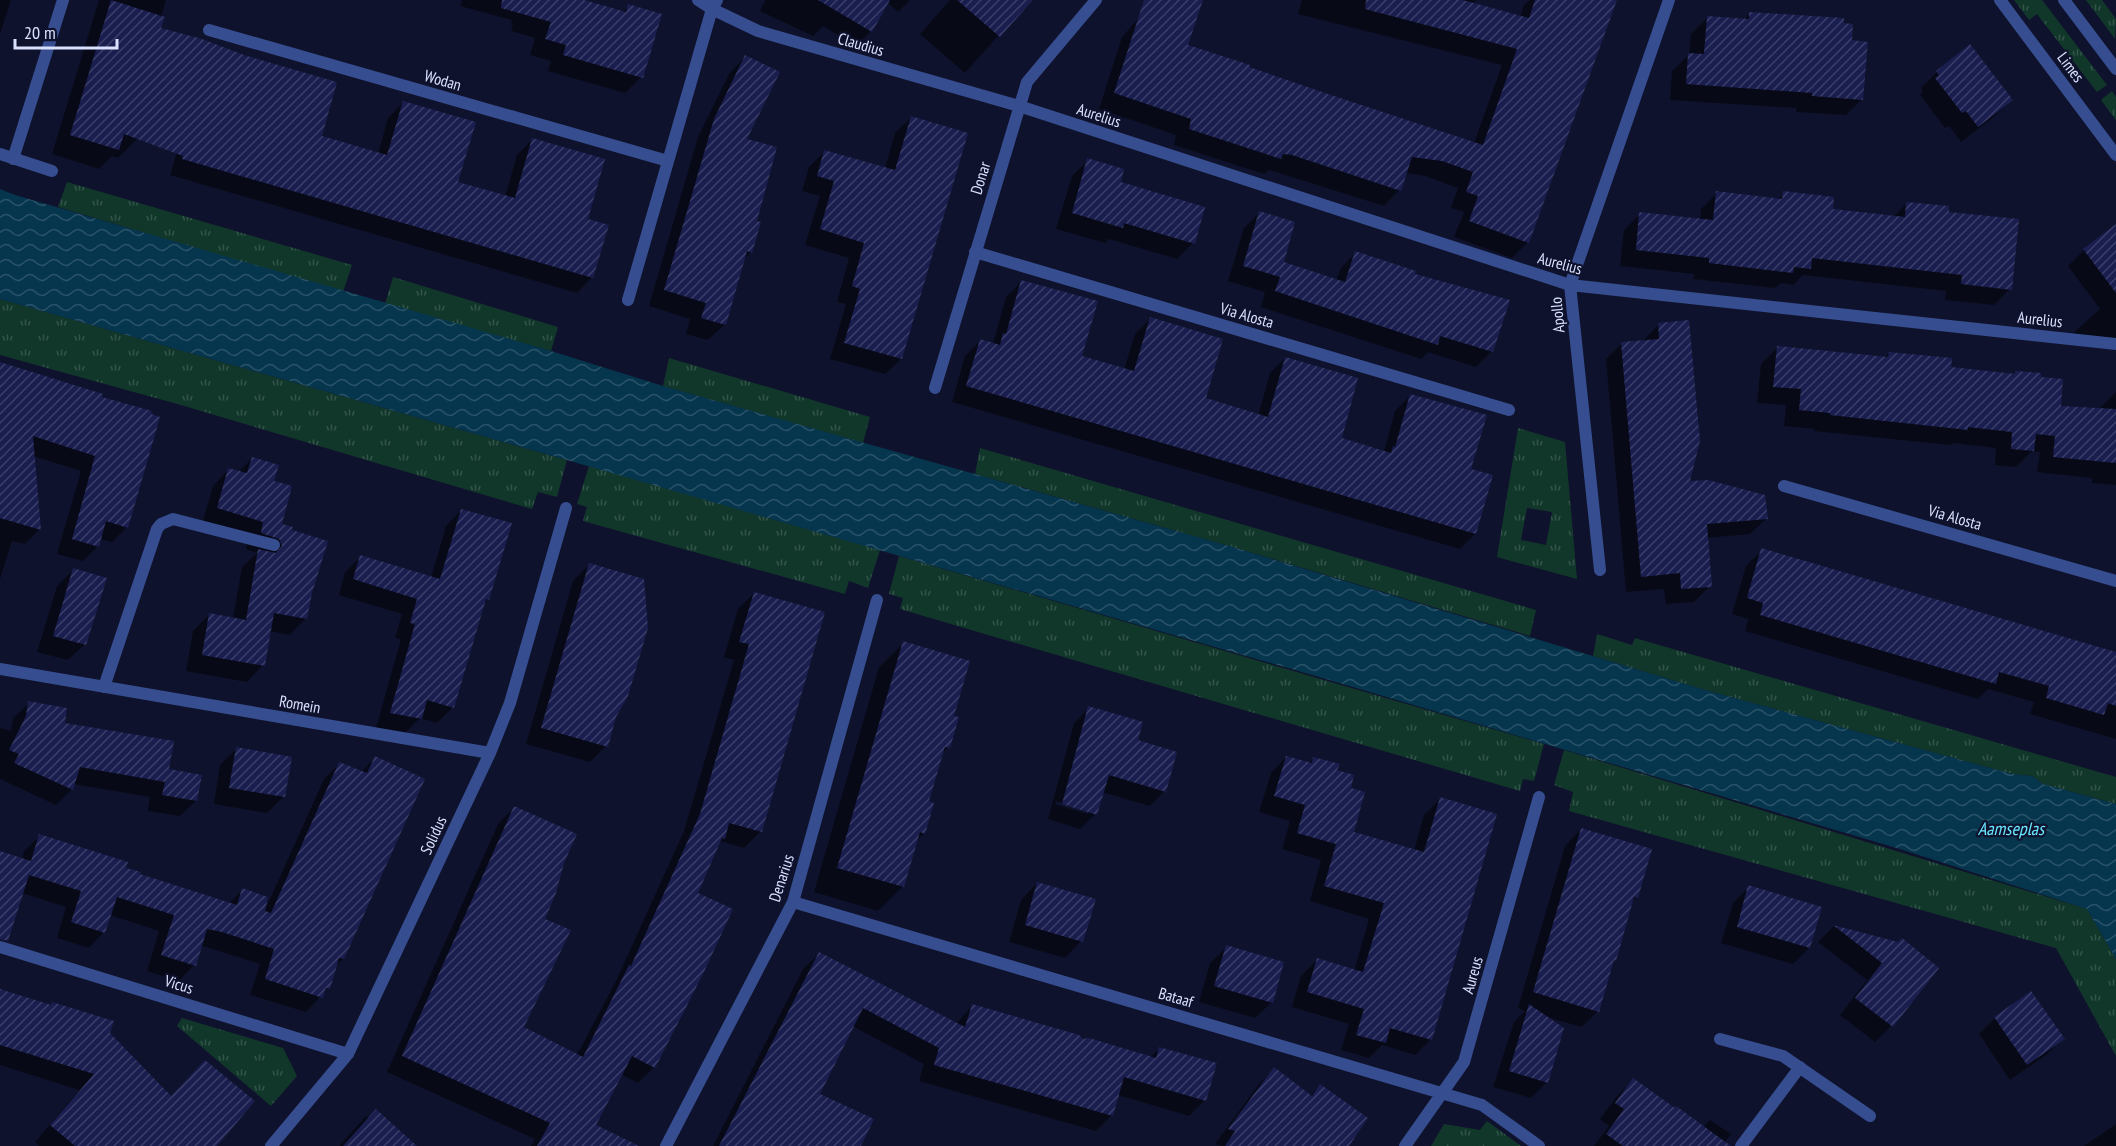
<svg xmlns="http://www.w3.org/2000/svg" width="2116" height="1146" font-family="'PT Sans Narrow',sans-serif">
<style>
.grass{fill:url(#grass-tufts);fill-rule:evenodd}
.water{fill:url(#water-waves)}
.shadow{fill:#0007;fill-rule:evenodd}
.building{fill:url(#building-hatch)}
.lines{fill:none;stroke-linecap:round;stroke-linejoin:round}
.service{stroke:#364d8f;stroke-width:12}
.minor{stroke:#364d8f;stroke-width:12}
.tertiary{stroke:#364d8f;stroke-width:12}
.labels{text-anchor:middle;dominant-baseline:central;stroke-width:4.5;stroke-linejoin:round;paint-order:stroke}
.street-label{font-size:16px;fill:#dae1ff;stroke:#0f122c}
.water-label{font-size:18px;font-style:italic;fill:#68e6ff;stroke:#0f122c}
</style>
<defs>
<pattern id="grass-tufts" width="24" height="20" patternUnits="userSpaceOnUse" patternTransform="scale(1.5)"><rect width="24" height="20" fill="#11372a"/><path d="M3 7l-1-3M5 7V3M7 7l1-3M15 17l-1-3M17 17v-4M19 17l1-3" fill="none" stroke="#33544a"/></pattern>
<pattern id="water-waves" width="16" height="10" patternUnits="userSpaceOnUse" patternTransform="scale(1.5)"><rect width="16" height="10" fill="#06364e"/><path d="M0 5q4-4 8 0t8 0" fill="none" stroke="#2a5369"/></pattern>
<pattern id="building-hatch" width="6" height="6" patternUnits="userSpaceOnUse" patternTransform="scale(1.5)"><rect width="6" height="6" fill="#191e4f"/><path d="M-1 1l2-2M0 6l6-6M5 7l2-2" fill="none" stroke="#3a3e69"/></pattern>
</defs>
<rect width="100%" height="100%" fill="#0f122c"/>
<!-- grass -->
<path class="grass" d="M2014 0H2042L2107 85 2097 92 2037 14 2029 20Z
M2086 0H2102L2116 19 2115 39Z
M2112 91 2116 97V120L2101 100Z
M67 182 352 265 343 292 58 207Z
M393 277 558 327 551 351 385 304Z
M0 299 567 460 557 497 538 492 532 509 181 405 0 355Z
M669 358 870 417 863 443 663 386Z
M1518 428 1565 442 1577 579 1497 557ZM1527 508 1552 512 1546 545 1521 540Z
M980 448 1536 610 1530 636 1229 546 975 474Z
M589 466 880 550 868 588 849 581 845 594 583 521 587 507 577 504Z
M899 556 1544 744 1534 781 1523 779 1520 791 900 609 903 598 889 594Z
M1597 634 1632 645 1635 638 2116 777V804L2043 784 2032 776 2012 774 1705 690 1593 656Z
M1564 750 2087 909 2116 959V1056L2056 948 1569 811 1573 792 1554 785Z
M182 1018 283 1048 297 1076 271 1106 177 1026Z
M1487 1121 1521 1146H1431L1444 1124 1480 1130Z"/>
<!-- water -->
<path class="water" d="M0 189 15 195 551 351 663 386 1229 546 1705 690 2012 774 2032 776 2043 784 2116 804V959L2087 909 1900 849 1319 677 546 454 0 299Z"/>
<!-- shadow -->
<path class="shadow" d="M0 0H11L0 34Z
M99 0H166L161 17 137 139 118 158 112 156 99 169 52 154Z
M462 0H579L622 13 629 6 641 77 625 93 548 71 551 61 530 55 535 38 511 31 513 24 511 23 512 20 460 6Z
M765 0H910L898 12 887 2 871 31 856 46 823 26 813 36 760 11Z
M950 0H1030L965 73 920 34Z
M1155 0H1201L1186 46 1247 68 1474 143 1502 65 1298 14 1302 0H1475L1473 4 1520 17 1524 5 1530 0H1615L1528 242 1512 258 1454 237 1464 212 1451 208 1458 188 1425 176 1405 173 1399 190 1384 206 1269 170 1264 174 1174 145 1176 135 1099 109 1122 37Z
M1750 14 1850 41 1862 99 1846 115 1796 112 1797 108 1670 100 1672 71 1689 55 1691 34 1707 18 1744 20Z
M1970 47 2011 100 1995 116 1961 142 1949 126 1945 128 1920 95 1923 92 1921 88 1937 72Z
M745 57V140L755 222 751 252 743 260 725 324 708 340 686 334 690 319 649 306 698 137 729 74Z
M204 63 320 137 378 154 388 118 403 103 456 183 505 197 517 155 532 140 586 220 592 277 577 293 170 175Z
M911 118 901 359 885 374 830 359 846 304 837 302 849 258 805 245 820 196 802 191 809 167 824 152 885 169 895 133Z
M1088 160 1119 183 1193 243 1177 259 1109 239 1105 243 1056 229 1072 176Z
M1717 193 1777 200 1784 193 1831 210 1893 217 1907 203 1947 213 2010 289 1994 305 1945 300 1946 291 1803 275 1793 285 1781 283 1775 288 1693 279 1694 274 1620 266 1624 230 1640 214 1700 220 1701 209Z
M1259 213 1282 263 1336 281 1341 268 1356 252 1413 275 1492 351 1476 367 1428 352 1421 359 1261 307 1265 292 1228 281 1244 228Z
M2116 227V338L2072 334 2100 309 2068 266 2084 250Z
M1021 282 1080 357 1124 370 1135 334 1150 319 1204 399 1258 416 1270 373 1285 358 1340 439 1384 452 1395 411 1411 395 1469 470 1475 534 1460 549 952 402 965 356 980 341 993 344 1006 297Z
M1659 324 1689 483 1766 519 1750 534 1706 538 1710 586 1694 602 1666 604 1664 589 1626 592 1606 359 1622 343 1643 341Z
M1778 347 1884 358 1889 353 1950 369 2013 375 2016 372 2059 407 2099 409 2116 392V485L2092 483V478L2037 472 2040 452 2032 451 2016 467 1995 465 1996 448 1953 443 1950 445 1814 431 1815 429 1784 426 1786 405 1757 403 1761 364Z
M0 365 101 395 127 527 112 542 100 539 98 546 83 561 57 554 81 471 33 456 40 529 25 544 12 541 0 579Z
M252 458 273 482 280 525 310 593 306 618 290 635 269 631 263 665 247 682 186 671 193 631 209 615 233 619 242 567 257 553 246 549 248 538 202 524 213 486 229 469 239 472Z
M461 510 488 599 483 604 452 708 437 723 420 718 405 733 376 728 401 639 395 638 402 614 339 595 345 572 361 557 431 578 446 526Z
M1762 550 2116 653V739L2030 714 2034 702 1988 689 1978 699 1745 631 1748 619 1732 614 1746 566Z
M589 565 615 716 606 746 590 762 526 744 573 581Z
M73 570 85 644 68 660 37 652 57 586Z
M754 593 824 613 760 832 744 848 720 841 696 894 654 1067 638 1083 621 1074 594 1126 608 1146H531L535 1139 387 1072 498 824 514 808 562 863 543 919 522 1028 577 1055 617 979 684 831 734 660 724 657 738 609Z
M904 643 952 717 948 747 941 755 927 802 924 833 916 841 902 887 878 911 814 892 879 667Z
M29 703 63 724 167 770 196 801 180 816 148 811 150 797 73 784 72 789 56 805 0 779V728L11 731 13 718Z
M1089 708 1136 741 1164 791 1150 806 1102 792 1095 814 1080 829 1048 819 1074 723ZM1056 801 1088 810V814L1055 804Z
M236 749 284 796 267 813 214 804 220 765Z
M1286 757 1309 763 1314 758 1336 771 1349 789 1352 834 1414 851 1424 815 1440 799 1431 1039 1415 1055 1382 1045 1369 1058 1341 1050 1349 1024 1292 1007 1301 976 1317 960 1354 971 1369 919 1310 901 1321 860 1282 849 1290 821 1259 812 1271 773Z
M375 758 343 959 335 966 328 988 306 1012 250 995 260 964 206 947 200 946 194 965 179 981 147 971 159 931 110 915 104 932 89 948 57 938 66 907 22 893 0 925V853L22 860 24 851 40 836 138 875 229 904 242 890 265 910 324 779 340 763 361 772Z
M1581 829 1636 897 1631 902 1598 1011 1582 1027 1546 1017 1547 1082 1531 1098 1493 1087 1514 1022 1525 1011 1518 1008 1565 846Z
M1037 883 1081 941 1065 958 1009 942 1021 900Z
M1749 887 1809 948 1793 964 1721 943 1733 903Z
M1834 926 1898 944 1937 968 1891 1026 1875 1042 1840 1015 1867 980 1818 942Z
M1227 947 1272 1002 1255 1018 1199 1002 1210 963Z
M819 954 956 1024 972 1006 1083 1041 1150 1058 1160 1048 1205 1100 1189 1116 1118 1095 1112 1115 1096 1131 919 1081 924 1064 852 1026 817 1094 859 1146H713L803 969Z
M0 990 50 1006 52 1004 109 1033 215 1146H39L35 1142 79 1090 0 1065Z
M2031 993 2063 1039 2046 1055 2010 1080 1979 1034 1995 1018Z
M1274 1069 1310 1096 1320 1086 1346 1146H1222L1215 1144 1259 1084Z
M1633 1080 1703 1127 1710 1120 1731 1134 1722 1146H1594L1609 1126 1600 1119 1617 1096Z
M366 1116 369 1118 415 1146H339Z
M2116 1124V1146H2084Z"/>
<!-- building -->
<path class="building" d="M111 0 165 17 161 28 202 39 244 55 337 82 322 136 387 155 403 101 476 122 458 182 515 198 532 138 605 159 588 219 609 225 593 278 182 159 183 156 124 134 119 150 70 135Z
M502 0H584L626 12 628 4 662 14 643 78 563 55 566 45 545 39 551 22 501 8Z
M818 0H890L872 32Z
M957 0H1033L1000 37Z
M1144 0H1203L1188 45 1250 65 1249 67 1328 94 1483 145 1517 49 1365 9 1366 0H1463L1529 18 1535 0H1617L1529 243 1469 221 1478 196 1466 192 1473 172 1442 161 1412 157 1401 191 1292 155 1283 154 1281 159 1189 129 1191 119 1114 93Z
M1749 12 1844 18V23L1853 24 1852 40 1868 42 1863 100 1812 96V93L1686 84 1688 53 1704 54 1707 16 1749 19Z
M1970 44 2013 100 1978 127 1966 111 1962 113 1935 78 1939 75 1936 71Z
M745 55 780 72 747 139 777 147 757 221 761 222 752 253 747 251 726 325 701 318 706 303 664 290 714 119Z
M911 116 968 133 902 359 844 343 860 289 852 286 864 243 820 229 834 181 817 176 824 150 895 170Z
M1087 158 1124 169 1121 182 1205 207 1195 244 1124 223 1123 228 1072 213Z
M1716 191 1782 199 1783 191 1834 197 1833 209 1905 217 1906 202 1949 206V212L2019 219 2012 290 1961 284 1962 275 1812 258 1811 269 1794 267 1793 273 1709 263V258L1636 250 1639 212 1713 220Z
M1259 211 1295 222 1284 262 1345 282 1355 251 1416 271 1415 274 1510 300 1493 352 1440 336 1438 345 1275 291 1280 277 1243 266Z
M2116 224V293L2083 249Z
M1021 280 1098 301 1082 356 1134 371 1150 317 1223 339 1206 398 1268 417 1285 357 1358 378 1342 438 1391 453 1393 446 1395 447 1410 394 1487 415 1471 469 1493 475 1476 534 966 386 980 339 1000 345 1003 333 1006 334Z
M1689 320 1700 441 1690 481 1708 480 1765 495 1768 519 1707 524 1712 587 1681 589 1680 573 1641 577 1621 342 1659 339 1658 323Z
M1777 346 1888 357 1889 352 1952 358 1951 367 2015 374V371L2041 373V377L2063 379 2061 406 2116 409V463L2053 457 2055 436 2036 434 2034 451 2011 449 2012 432 1968 427V430L1830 415V413L1799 410 1801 389 1773 387Z
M0 362 103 394 102 397 152 411 151 414 160 417 128 528 106 521 99 547 72 539 95 456 33 436 41 530 0 518Z
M252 457 279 465 274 481 292 486 282 524 293 527 292 530 328 541 312 593 307 619 274 613 265 666 202 655 209 613 246 620 258 549 276 553 282 546 279 539 261 533 263 522 217 508 228 468 247 473Z
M461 509 512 523 489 600 486 599 454 708 427 700 422 719 390 713 415 624 410 623 417 599 353 579 360 555 440 579Z
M1761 548 2116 652V706L2108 703 2104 715 2046 698 2049 686 1999 672 1996 684 1760 615 1763 603 1747 598Z
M589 563 644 579 648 628 628 696 616 717 608 747 541 728Z
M73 568 107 578 86 645 53 636Z
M754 592 825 612 762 832 729 823 725 839 722 838 698 893 733 909 704 972 655 1068 632 1056 596 1125 639 1146H537L550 1123 402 1056 514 806 577 834 564 863 556 893 545 919 571 930 524 1027 583 1057 629 965 631 966 700 814 749 644 739 642Z
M903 641 970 661 954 716 959 717 950 748 945 747 929 801 934 803 925 834 920 832 904 887 837 868Z
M28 701 67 708 65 723 174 741 169 769 202 775 197 801 162 795 165 782 80 767 73 790 14 763 19 754 9 750 26 716Z
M1088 706 1143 722 1138 740 1177 752 1166 792 1109 775 1097 815 1062 804Z
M236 747 292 757 285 797 229 788Z
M375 756 425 779 344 959 339 958 330 989 326 988 323 998 265 979 274 949 222 932 207 929 196 966 161 955 174 915 117 897 105 933 71 922 81 891 29 875 8 941 0 939V851L31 861 39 834 128 862 126 868 141 872 140 874 237 905 242 888 268 897 265 911 271 913 339 762 367 773Z
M1286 756 1312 763 1313 757 1340 764 1337 770 1354 775 1351 788 1365 792 1354 832 1424 852 1440 797 1497 814 1432 1040 1390 1028 1386 1043 1356 1035 1364 1009 1307 992 1317 958 1363 972 1384 903 1324 886 1336 844 1297 833 1305 805 1274 796Z
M1581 828 1652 849 1638 898 1634 897 1616 961 1614 960 1599 1012 1533 992Z
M1037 882 1096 899 1083 942 1025 925Z
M1748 885 1822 907 1810 948 1737 927Z
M1833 925 1898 942 1902 938 1939 968 1893 1027 1855 998 1882 963Z
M1226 945 1284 962 1273 1003 1214 986Z
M819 952 965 1027 972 1004 1079 1035 1083 1039 1089 1038 1156 1058 1159 1047 1217 1063 1206 1101 1124 1077 1113 1116 934 1065 939 1048 863 1008 820 1094 874 1119 861 1146H719Z
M0 989 51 1005 52 1002 114 1021 110 1033 171 1096 205 1060 255 1101 217 1146H75L50 1125 94 1074 0 1045Z
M2031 991 2065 1039 2027 1065 1994 1017Z
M1529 1004 1564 1028 1548 1083 1509 1071Z
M1274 1067 1312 1096 1320 1084 1368 1118 1349 1146H1225L1235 1131 1228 1129Z
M1633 1078 1675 1108 1676 1106 1731 1146H1623L1606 1134 1624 1109 1615 1103Z
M376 1109 417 1146H343Z"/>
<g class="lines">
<!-- service -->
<path class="service" d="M1720 1039 1783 1056 1870 1116
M1741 1146 1800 1067"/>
<!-- minor -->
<path class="minor" d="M698 0 712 9 758 31 1019 106 1570 285 2116 344
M2000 0 2116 155
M209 30 668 161
M0 154 52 171
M13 159 63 0
M975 252 1509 410
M628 300 712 9 717 0
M935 388 1027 82 1096 0
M1784 486 2116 581
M1600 570 1570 285 1669 0
M0 669 490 753
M104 687 157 529 161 524 173 519 274 545
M793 902 1482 1105 1539 1146
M0 947 348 1054
M271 1146 348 1054 490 753 510 703 566 508
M666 1146 793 902 877 600
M1405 1146 1464 1062 1539 797"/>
<!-- tertiary -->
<path class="tertiary" d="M2064 0 2116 69"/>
</g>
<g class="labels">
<!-- street labels -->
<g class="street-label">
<text transform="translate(861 44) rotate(16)">Claudius</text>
<text transform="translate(2071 67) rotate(53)">Limes</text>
<text transform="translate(443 80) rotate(16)">Wodan</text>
<text transform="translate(1099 115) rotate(18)">Aurelius</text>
<text transform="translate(980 178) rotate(-73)">Donar</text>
<text transform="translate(1560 263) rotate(15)">Aurelius</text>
<text transform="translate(1247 315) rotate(16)">Via Alosta</text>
<text transform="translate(1557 315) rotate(-95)">Apollo</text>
<text transform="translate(2040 319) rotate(6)">Aurelius</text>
<text transform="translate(1955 517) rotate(16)">Via Alosta</text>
<text transform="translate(300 704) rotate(10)">Romein</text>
<text transform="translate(433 835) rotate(-65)">Solidus</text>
<text transform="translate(781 878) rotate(-72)">Denarius</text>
<text transform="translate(1472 975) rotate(-74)">Aureus</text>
<text transform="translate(179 984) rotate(17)">Vicus</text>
<text transform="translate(1176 997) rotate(16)">Bataaf</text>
</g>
<!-- water labels -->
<g class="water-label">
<text x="2011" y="828">Aamseplas</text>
</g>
</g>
<!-- scale -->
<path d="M15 39v9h102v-9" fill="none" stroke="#dae1ff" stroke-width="3"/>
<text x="24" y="39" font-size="18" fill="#dae1ff" stroke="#0f122c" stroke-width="4.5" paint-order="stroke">20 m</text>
</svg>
